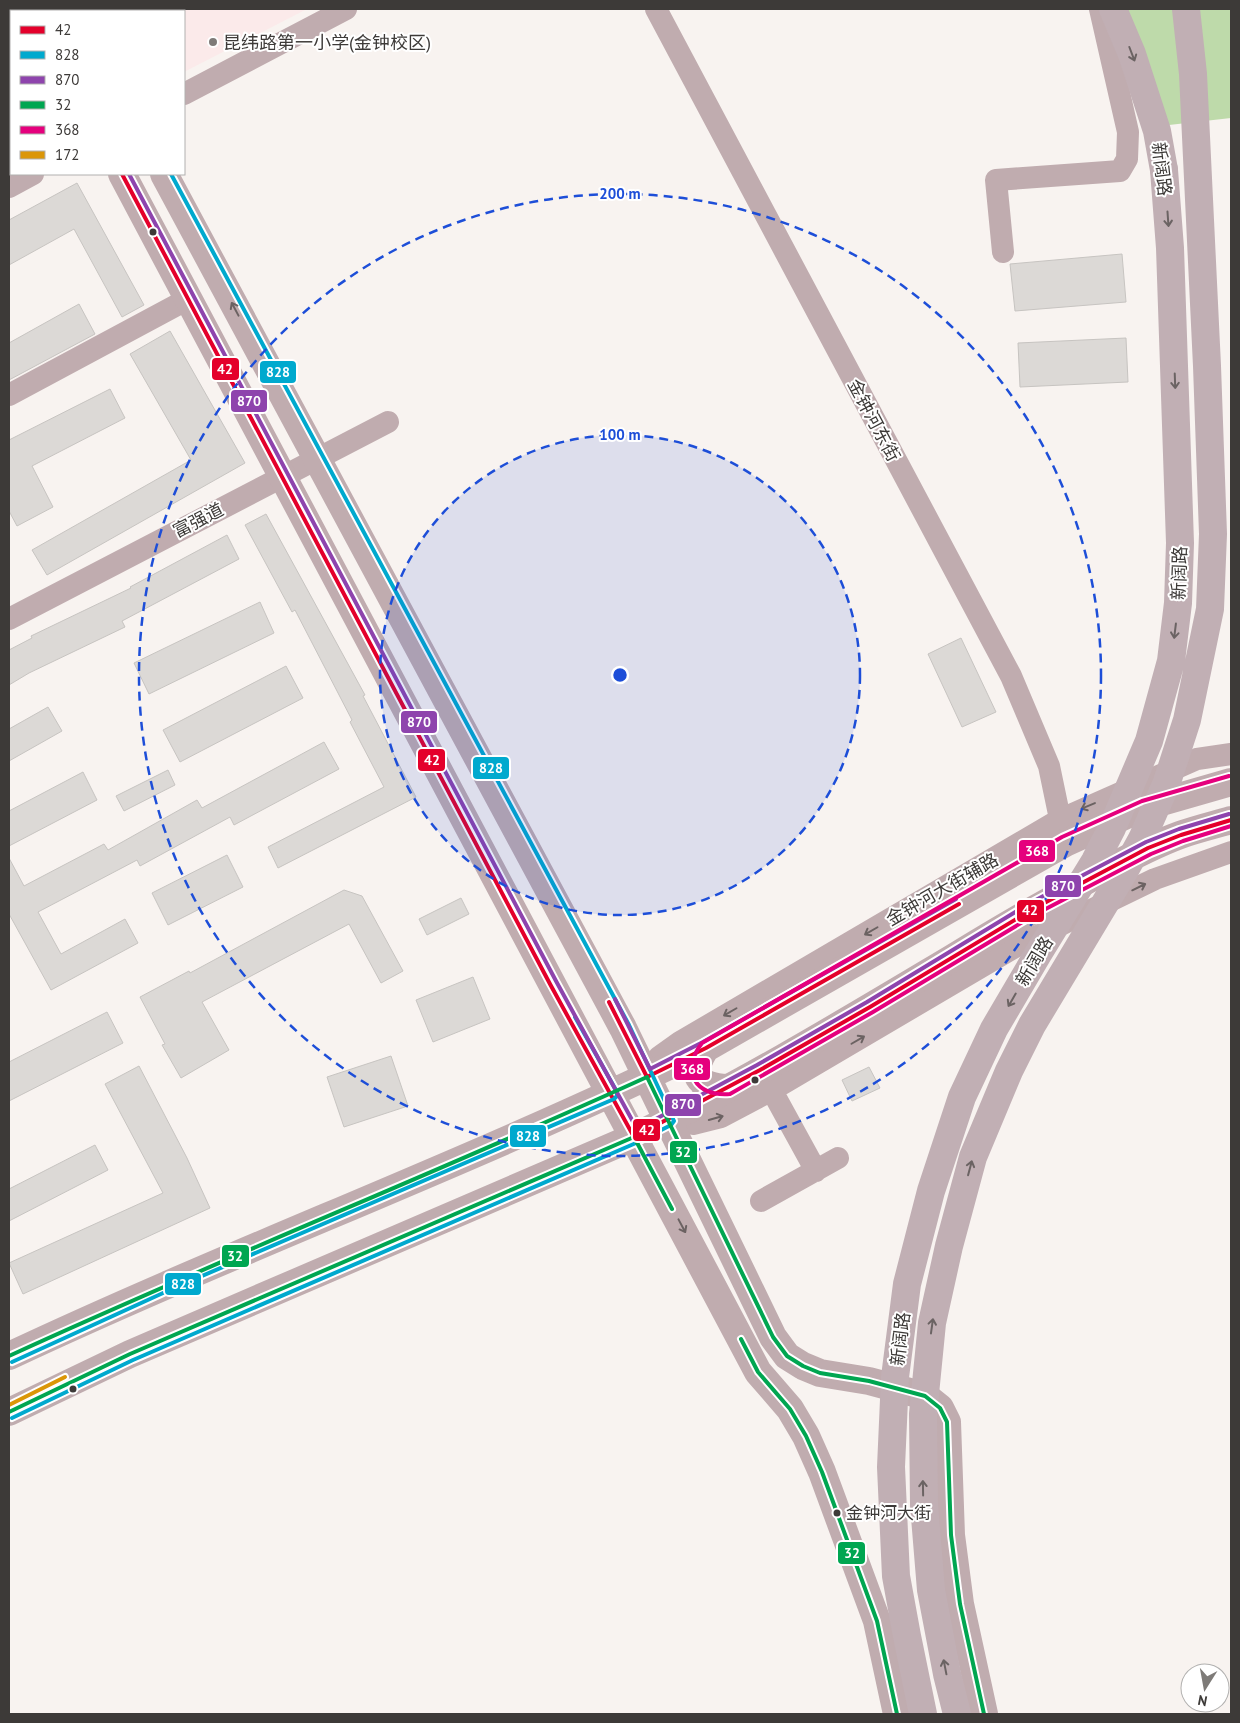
<svg xmlns="http://www.w3.org/2000/svg" width="1240" height="1723" font-family="'PT Sans','Noto Sans SC',sans-serif">
<style>
.education{fill:#fbeaea}
.forest{fill:#bedaaa}
.building{fill:#dcd9d6;stroke:#c7c4c1}
.lines{fill:none;stroke-linecap:round;stroke-linejoin:round}
.minor{stroke:#c0acaf;stroke-width:22}
.major{stroke:#c0acaf;stroke-width:28}
.highway{stroke:#c1afb4;stroke-width:28}
.highway-bridge{stroke:#c1afb4;stroke-width:28}
.bus-1-casing{stroke:#fff;stroke-width:8}
.bus-2-casing{stroke:#fff;stroke-width:8}
.bus-3-casing{stroke:#fff;stroke-width:8}
.bus-4-casing{stroke:#fff;stroke-width:8}
.bus-5-casing{stroke:#fff;stroke-width:8}
.bus-6-casing{stroke:#fff;stroke-width:8}
.bus-1{stroke:#e4002b;stroke-width:4}
.bus-2{stroke:#00a9ce;stroke-width:4}
.bus-3{stroke:#8e44ad;stroke-width:4}
.bus-4{stroke:#00a651;stroke-width:4}
.bus-5{stroke:#e5007d;stroke-width:4}
.bus-6{stroke:#db9608;stroke-width:4}
.oneway{stroke:#6b6363}
.oneway2{stroke:#6b6262}
.ring{fill:none;stroke:#1d4ed8;stroke-width:2.5;stroke-dasharray:9 6}
.poi-dot{fill:#7e7b78;stroke:#fff;stroke-width:2}
.bus-dot{fill:#3d3a38;stroke:#fff;stroke-width:2}
.labels{text-anchor:middle;dominant-baseline:central;stroke-width:4;stroke-linejoin:round;paint-order:stroke}
.bus-label{font-size:17px;fill:#3d3a38;stroke:#fff;text-anchor:start}
.poi-label{font-size:18px;fill:#3d3a38;stroke:#fff;text-anchor:start}
.street-label{font-size:18px;fill:#3d3a38;stroke:#fff}
.centre{fill:#1d4ed8;stroke:#fff;stroke-width:2.5}
.ring-label{font-size:15px;text-anchor:middle;font-weight:bold;fill:#1d4ed8;stroke:#fff;stroke-width:4;stroke-linejoin:round;paint-order:stroke}
.line-badge{stroke:#fff;stroke-width:2}
.badge-label{font-size:14px;text-anchor:middle;font-weight:bold;fill:#fff}
</style>
<rect width="100%" height="100%" fill="#f8f3f0"/>
<!-- education -->
<path class="education" d="M123 9H307L184 72V11H124Z"/>
<!-- forest -->
<path class="forest" d="M1104 9H1231V118L1169 125Z"/>
<!-- building -->
<path class="building" d="M77 183 144 305 122 317 74 229 9 265V220Z
M1122 254 1126 302 1015 311 1010 264Z
M79 304 95 334 9 380V343Z
M170 331 245 463 47 575 32 550 191 460 130 354Z
M1126 338 1128 382 1020 387 1018 343Z
M110 389 125 418 32 466 53 507 17 526 9 511V440Z
M266 514 365 695 363 696 416 797 278 868 268 847 384 787 350 722 352 720 295 610 292 612 245 525Z
M227 535 239 559 122 621 125 627 29 673 9 685V650L32 638 31 636 131 588 130 587Z
M260 602 274 633 149 694 134 663Z
M961 638 996 712 962 727 928 654Z
M286 666 303 698 180 762 163 730Z
M48 707 62 731 9 761V729Z
M324 742 339 769 234 825 230 817 140 866 137 860 38 912 61 954 125 919 138 943 51 990 9 914V858L24 886 104 844 108 850 197 800 202 808Z
M168 770 175 785 124 811 116 796Z
M83 772 97 800 9 846V811Z
M227 855 243 887 168 925 152 893Z
M344 890 362 896 403 971 381 983 349 924 202 1002 229 1050 181 1078 162 1045 165 1044 140 997 189 971 190 973Z
M461 898 469 914 427 935 419 919Z
M473 977 490 1019 433 1042 416 1000Z
M107 1012 123 1043 9 1101V1062Z
M391 1056 408 1106 344 1127 327 1077Z
M139 1066 187 1158 210 1208 23 1294 9 1263 163 1193 105 1084Z
M869 1067 880 1088 852 1101 842 1080Z
M95 1145 108 1170 9 1221V1189Z"/>
<g class="lines">
<!-- minor -->
<path class="minor" d="M656 9 1011 676 1049 766 1065 843
M184 94 346 9
M9 187 33 174
M1003 252 996 180 1120 171 1127 159 1128 132 1100 9
M9 395 188 299
M9 619 388 422
M647 1077 659 1057 680 1042 1059 820 1197 759 1231 754
M765 1078 816 1171
M668 1120 693 1124 721 1117 772 1090 1015 947 1155 879 1231 852
M761 1201 838 1158"/>
<!-- major -->
<path class="major" d="M34 9 36 11
M76 9 78 11
M122 174 758 1372 790 1409 806 1436 822 1472 877 1621 897 1714
M164 174 623 1028 773 1337 787 1356 803 1366 820 1373 869 1381 925 1396 940 1408 947 1422 951 1535 960 1604 984 1714
M706 1048C688 1074 698 1087 727 1088
M9 1356C239 1248 478 1160 706 1048L1065 843 1144 807 1231 782
M9 1412 130 1354 634 1137C743 1084 847 1021 951 959 998 930 1046 902 1095 876 1123 861 1150 846 1180 835 1197 829 1214 825 1231 820"/>
<!-- highway -->
<path class="highway" d="M1113 9 1132 54 1157 131 1164 170"/>
<!-- highway-bridge -->
<path class="highway-bridge" d="M923 1714 907 1636 896 1576 891 1467 895 1377 907 1284 931 1191 962 1097 994 1029 1038 954 1095 861 1112 828 1149 741 1171 661 1178 603 1180 543 1170 248 1164 170
M957 1714 947 1674 931 1590 924 1505 923 1414 932 1323 949 1246 973 1157 1009 1071 1032 1025 1125 870 1142 839 1167 782 1187 720 1210 609 1213 534 1207 366 1193 74 1186 9"/>
<defs>
<path id="bus-1" d="M122 174 550 984 634 1137 760 1070 870 1007 1033 909 1148 848 1181 835 1231 820
M609 1002 647 1077 706 1048 959 904"/>
<path id="bus-2" d="M12 1362 174 1288 614 1099 617 1096V1092L575 1017
M12 1418 133 1360 636 1143 671 1125 674 1121 629 1025 171 174"/>
<path id="bus-3" d="M129 174 556 981 637 1129 757 1065 867 1002 1030 903 1146 842 1179 829 1229 814
M615 999 650 1069 703 1042 956 899"/>
<path id="bus-4" d="M741 1339 758 1372 790 1409 806 1436 822 1472 877 1621 897 1714
M9 1356C220 1259 436 1173 647 1077L773 1337 787 1356 803 1366 820 1373 869 1381 925 1396 940 1408 947 1422 951 1535 960 1604 984 1714
M9 1412 130 1354 634 1137 672 1209"/>
<path id="bus-5" d="M1229 776 1142 801 1062 837 702 1043C681 1070 694 1097 730 1094L873 1012 1036 914 1151 854 1183 841 1231 826"/>
<path id="bus-6" d="M9 1405 65 1377"/>
</defs>
<!-- bus-1 casing -->
<use href="#bus-1" class="bus-1-casing"/>
<!-- bus-2 casing -->
<use href="#bus-2" class="bus-2-casing"/>
<!-- bus-3 casing -->
<use href="#bus-3" class="bus-3-casing"/>
<!-- bus-4 casing -->
<use href="#bus-4" class="bus-4-casing"/>
<!-- bus-5 casing -->
<use href="#bus-5" class="bus-5-casing"/>
<!-- bus-6 casing -->
<use href="#bus-6" class="bus-6-casing"/>
<!-- bus-1 -->
<use href="#bus-1" class="bus-1"/>
<!-- bus-2 -->
<use href="#bus-2" class="bus-2"/>
<!-- bus-3 -->
<use href="#bus-3" class="bus-3"/>
<!-- bus-4 -->
<use href="#bus-4" class="bus-4"/>
<!-- bus-5 -->
<use href="#bus-5" class="bus-5"/>
<!-- bus-6 -->
<use href="#bus-6" class="bus-6"/>
</g>
<!-- one-way arrows -->
<defs><path id="oneway-shaft" d="M-6 0H5M1.5-3L5.5 0L1.5 3" fill="none" stroke-width="1.6" stroke-linecap="round" stroke-linejoin="round" transform="scale(1.25)"/></defs>
<g class="oneway">
<use href="#oneway-shaft" transform="translate(1132 54) rotate(69)"/>
<use href="#oneway-shaft" transform="translate(1168 219) rotate(86)"/>
<use href="#oneway-shaft" transform="translate(1175 381) rotate(88)"/>
<use href="#oneway-shaft" transform="translate(1175 631) rotate(97)"/>
<use href="#oneway-shaft" transform="translate(1012 1000) rotate(120)"/>
<use href="#oneway-shaft" transform="translate(970 1168) rotate(-75)"/>
<use href="#oneway-shaft" transform="translate(932 1326) rotate(-82)"/>
<use href="#oneway-shaft" transform="translate(923 1488) rotate(-91)"/>
<use href="#oneway-shaft" transform="translate(945 1667) rotate(-101)"/>
</g>
<g class="oneway2">
<use href="#oneway-shaft" transform="translate(235 309) rotate(-118)"/>
<use href="#oneway-shaft" transform="translate(1088 806) rotate(157)"/>
<use href="#oneway-shaft" transform="translate(1139 887) rotate(-26)"/>
<use href="#oneway-shaft" transform="translate(871 931) rotate(150)"/>
<use href="#oneway-shaft" transform="translate(730 1012) rotate(150)"/>
<use href="#oneway-shaft" transform="translate(858 1040) rotate(-30)"/>
<use href="#oneway-shaft" transform="translate(716 1118) rotate(-16)"/>
<use href="#oneway-shaft" transform="translate(682 1226) rotate(62)"/>
</g>
<!-- distance rings -->
<circle cx="620" cy="675" r="240" fill="#1d4ed8" fill-opacity=".12"/>
<g class="ring">
<circle cx="620" cy="675" r="240"/>
<circle cx="620" cy="675" r="481"/>
</g>
<!-- markers -->
<circle class="poi-dot" cx="213" cy="42" r="5"/>
<g class="bus-dot">
<circle cx="153" cy="232" r="4.5"/>
<circle cx="755" cy="1080" r="4.5"/>
<circle cx="73" cy="1389" r="4.5"/>
<circle cx="837" cy="1513" r="4.5"/>
</g>
<g class="labels">
<!-- bus labels -->
<g class="bus-label">
<text x="846" y="1513">金钟河大街</text>
</g>
<!-- poi labels -->
<g class="poi-label">
<text x="223" y="42">昆纬路第一小学(金钟校区)</text>
</g>
<!-- street labels -->
<g class="street-label">
<text transform="translate(1162 169) rotate(83)">新阔路</text>
<text transform="translate(874 420) rotate(62)">金钟河东街</text>
<text transform="translate(198 520) rotate(-27)">富强道</text>
<text transform="translate(1179 573) rotate(-88)">新阔路</text>
<text transform="translate(942 889) rotate(-30)">金钟河大街辅路</text>
<text transform="translate(1034 961) rotate(-59)">新阔路</text>
<text transform="translate(900 1339) rotate(-83)">新阔路</text>
</g>
</g>
<circle cx="620" cy="675" r="8" class="centre"/>
<g class="ring-label">
<text x="620" y="199">200 m</text>
<text x="620" y="440">100 m</text>
</g>
<g class="line-badge">
<rect x="211" y="357" width="29" height="24" rx="5" fill="#e4002b"/>
<rect x="259" y="360" width="38" height="24" rx="5" fill="#00a9ce"/>
<rect x="230" y="389" width="38" height="24" rx="5" fill="#8e44ad"/>
<rect x="400" y="710" width="38" height="24" rx="5" fill="#8e44ad"/>
<rect x="417" y="748" width="29" height="24" rx="5" fill="#e4002b"/>
<rect x="472" y="756" width="38" height="24" rx="5" fill="#00a9ce"/>
<rect x="1018" y="839" width="38" height="24" rx="5" fill="#e5007d"/>
<rect x="1044" y="874" width="38" height="24" rx="5" fill="#8e44ad"/>
<rect x="1016" y="899" width="29" height="24" rx="5" fill="#e4002b"/>
<rect x="673" y="1057" width="38" height="24" rx="5" fill="#e5007d"/>
<rect x="664" y="1093" width="38" height="24" rx="5" fill="#8e44ad"/>
<rect x="632" y="1118" width="29" height="24" rx="5" fill="#e4002b"/>
<rect x="509" y="1124" width="38" height="24" rx="5" fill="#00a9ce"/>
<rect x="669" y="1140" width="29" height="24" rx="5" fill="#00a651"/>
<rect x="221" y="1244" width="29" height="24" rx="5" fill="#00a651"/>
<rect x="164" y="1272" width="38" height="24" rx="5" fill="#00a9ce"/>
<rect x="837" y="1541" width="29" height="24" rx="5" fill="#00a651"/>
</g>
<g class="badge-label">
<text x="225" y="374">42</text>
<text x="278" y="377">828</text>
<text x="249" y="406">870</text>
<text x="419" y="727">870</text>
<text x="432" y="765">42</text>
<text x="491" y="773">828</text>
<text x="1037" y="856">368</text>
<text x="1063" y="891">870</text>
<text x="1030" y="915">42</text>
<text x="692" y="1074">368</text>
<text x="683" y="1109">870</text>
<text x="647" y="1135">42</text>
<text x="528" y="1141">828</text>
<text x="683" y="1157">32</text>
<text x="235" y="1261">32</text>
<text x="183" y="1289">828</text>
<text x="852" y="1558">32</text>
</g>
<!-- border -->
<rect width="1240" height="1723" fill="none" stroke="#3d3a38" stroke-width="20"/>
<!-- legend -->
<rect x="10" y="10" width="175" height="165" fill="#ffffff" stroke="#b1b0af"/>
<rect x="20" y="26" width="25" height="8" fill="#e4002b" stroke="#b1b0af"/>
<text x="55" y="35" font-size="15" fill="#3d3a38">42</text>
<rect x="20" y="51" width="25" height="8" fill="#00a9ce" stroke="#b1b0af"/>
<text x="55" y="60" font-size="15" fill="#3d3a38">828</text>
<rect x="20" y="76" width="25" height="8" fill="#8e44ad" stroke="#b1b0af"/>
<text x="55" y="85" font-size="15" fill="#3d3a38">870</text>
<rect x="20" y="101" width="25" height="8" fill="#00a651" stroke="#b1b0af"/>
<text x="55" y="110" font-size="15" fill="#3d3a38">32</text>
<rect x="20" y="126" width="25" height="8" fill="#e5007d" stroke="#b1b0af"/>
<text x="55" y="135" font-size="15" fill="#3d3a38">368</text>
<rect x="20" y="151" width="25" height="8" fill="#db9608" stroke="#b1b0af"/>
<text x="55" y="160" font-size="15" fill="#3d3a38">172</text>
<!-- north arrow -->
<g transform="translate(1205 1688) rotate(191)"><circle r="24" fill="#ffffff" stroke="#b1b0af"/>
<path d="M0-4L9 19L0 12L-9 19Z" fill="#7e7b78"/>
<text y="-8" font-size="14" font-weight="bold" text-anchor="middle" fill="#3d3a38">N</text>
</g>
</svg>
